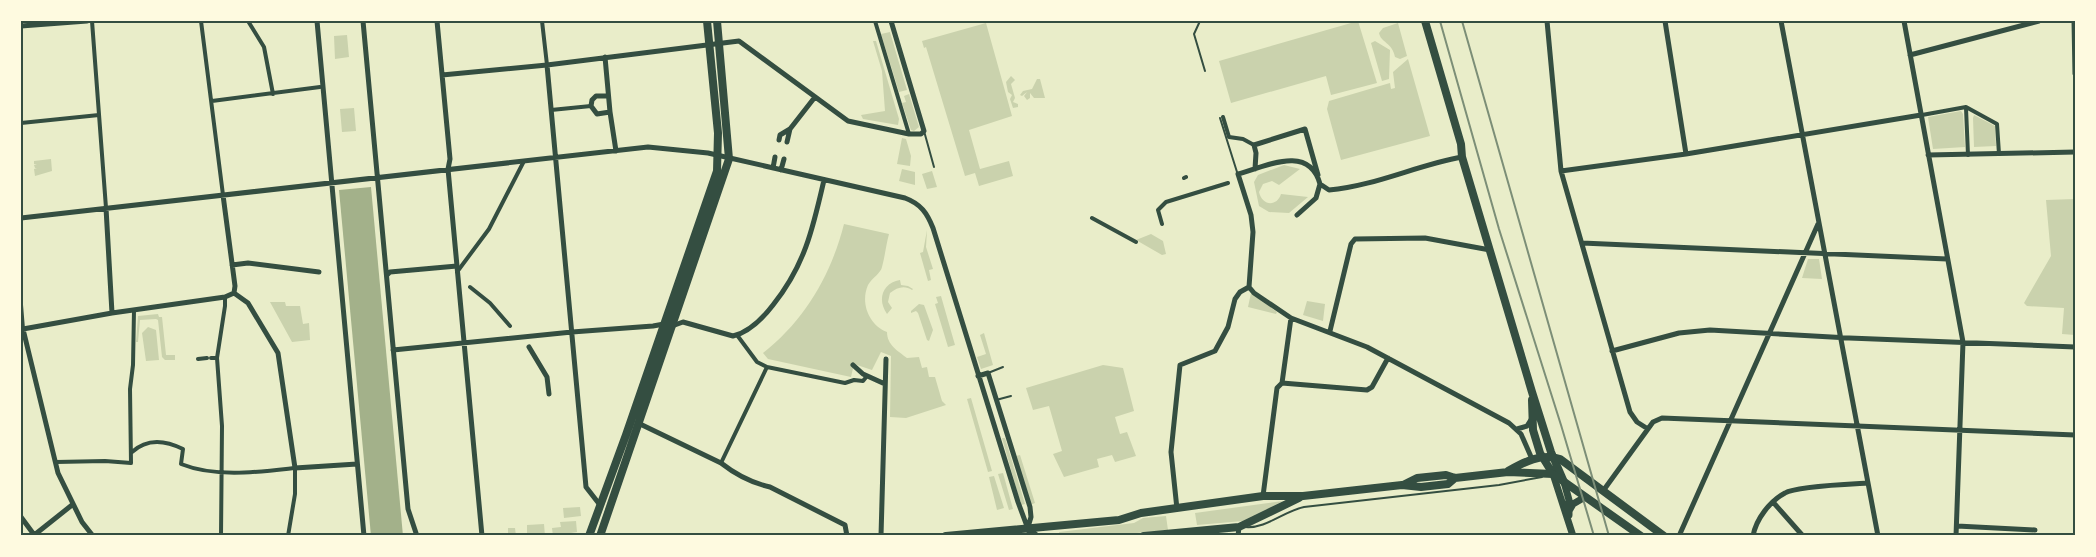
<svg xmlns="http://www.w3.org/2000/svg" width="2096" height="557" font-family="'Exo 2',sans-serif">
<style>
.green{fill:#cad2ad}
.water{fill:#a3b18a}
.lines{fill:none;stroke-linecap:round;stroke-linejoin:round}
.service{stroke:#344e41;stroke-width:2}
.pedestrian{stroke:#344e41;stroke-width:4}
.minor{stroke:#344e41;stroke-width:5}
.tertiary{stroke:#344e41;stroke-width:7}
.secondary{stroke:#344e41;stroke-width:8}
.primary{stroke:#344e41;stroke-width:8}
.rail{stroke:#7c8e77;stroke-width:2}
.neatline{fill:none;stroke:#344e41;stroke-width:2}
</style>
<rect width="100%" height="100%" fill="#e9edc9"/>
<!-- green -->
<path class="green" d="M1358 21 1377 83 1331 95 1326 76 1231 103 1219 61Z
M986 23 1012 116 969 130 980 169 1009 161 1013 176 979 186 975 173 965 176 926 47 924 48 922 41Z
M1398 23 1407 56 1400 59 1395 57C1392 42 1381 43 1379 33L1383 28Z
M890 32 907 90 899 92 881 34Z
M347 35 349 57 335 59 334 36Z
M873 41H876L899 119 898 125 863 119 861 115 885 111 882 71Z
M1375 41 1390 50 1389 79 1382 81 1371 43Z
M1408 59 1430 136 1341 160 1327 109 1329 101 1390 83 1391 89 1395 88 1393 72Z
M1011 76 1015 80 1011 84 1015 98 1013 102 1018 104V107L1013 108 1010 99 1012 95 1008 92 1006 82Z
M1037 79H1040L1045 98H1034L1030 93V98L1027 100 1024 96 1027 92 1022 96 1020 95 1023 91 1032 89Z
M909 94 919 127 914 131 911 130 902 103 906 102 904 96Z
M354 108 356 131 342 132 340 109Z
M1961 111 1963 114 1965 147 1933 149 1928 117Z
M1974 115 1995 126 1996 146 1974 147 1973 118Z
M902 138 906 139 911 156 910 166 897 164Z
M51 159 52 171 35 176 34 169 37 168H35L34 165H37L34 164V161Z
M1284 165 1300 169 1279 185 1272 181 1263 184 1259 192C1262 206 1277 207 1281 194L1308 197 1289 213 1269 212 1259 206 1254 182 1258 175Z
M902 169 915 172V185L899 181Z
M932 171 937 187 927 189 922 174Z
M2075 199V335L2062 334 2064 308 2027 306 2024 303 2051 256 2046 200Z
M844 224 889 234C886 245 885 256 882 267 881 273 872 278 868 285 860 303 869 325 887 332 887 345 898 351 907 358L919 357 922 368 927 367 929 377H935L942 401 946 405 906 418 890 417 891 356 881 352 872 370 854 364 851 377 768 359 763 353C805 320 831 275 844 224Z
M927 230 926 247 933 269 929 270 931 280 928 281 920 253 923 252Z
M1151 234 1163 241 1166 254 1162 255 1136 240Z
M1808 259H1819L1822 279 1802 278Z
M900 280 901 285 908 286 913 289 912 290C905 285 897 287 890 293L888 302 892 308 887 314C877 300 882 283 900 280Z
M1251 293 1277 312 1276 314 1248 307Z
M941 296 955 345 948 347 935 304 938 303 936 297Z
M1307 301 1325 304 1323 321 1303 315Z
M270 302H285L286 306H300L303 324 309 323 310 340 292 342Z
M919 304 924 305 933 330 929 341 927 340 918 313 916 311 911 313V311Z
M158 314 159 317H162L166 355H175V360H165L162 357 158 320 156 319 140 320 138 342H136L138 316Z
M148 327 156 330 159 360 146 361 142 333Z
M984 333 993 365 981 369 977 357 986 354 980 335Z
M1103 365 1123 368 1134 411 1115 417 1120 434 1127 432 1136 456 1115 462 1112 455 1097 459 1099 467 1064 477 1053 454 1062 451 1049 406 1033 410 1026 388Z
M971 398 992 471 988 472 967 399Z
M1002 438H1005L1025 504 1021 505Z
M1020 455 1035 503 1030 505 1016 456Z
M1003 473 1013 509 1009 510 998 474Z
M994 476 1004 508 997 510 989 477Z
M1283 501 1243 521 1197 525 1195 513Z
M580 507 581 516 564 518 563 508Z
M1166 516 1168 530 1106 536H1060L1059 532 1134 523 1143 518Z
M576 521 577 532 553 536 552 528 561 527 560 522Z
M544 524 545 536H491L508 534V528H515L516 536 527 535V525Z"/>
<!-- water -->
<path class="water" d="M371 187 403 536H371L339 190Z"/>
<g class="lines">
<!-- service -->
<path class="service" d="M1200 21 1194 34 1205 71
M1220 118 1237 172
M924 131 934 167
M988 373 1003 367
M996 400 1011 396
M1245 527C1266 529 1284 511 1304 507L1499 485 1542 477"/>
<!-- pedestrian -->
<path class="pedestrian" d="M92 21 106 208
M201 21 223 195
M248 21 264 47 273 94
M542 21 547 65
M875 21 909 134
M212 101 320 87
M1966 108 1968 155
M551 110 591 106
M1922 115 1966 107 1997 124 1999 154
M1223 117 1229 137 1243 139 1254 145
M21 123 99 115
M1184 178 1186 177
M1092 218 1136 242
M1162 224 1158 210 1166 202 1228 183
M457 272 489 229 524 161
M470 287 490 303 510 326
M21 305 23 329H21
M737 335 757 362 767 367 845 383 854 380 863 381 867 376
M211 358H217
M198 359 207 358
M132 452C147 438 165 440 183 449L181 464C216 478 259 472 295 468V494L288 536
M56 462 105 461 131 463 130 389 133 365 134 310
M721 463 767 367
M221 536 222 426 217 358 225 306V297"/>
<!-- minor -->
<path class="minor" d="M317 21 364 536
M363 21 408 509 416 533
M437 21 450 159 448 169 482 536
M1547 21 1561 171 1630 412 1637 422 1648 429
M1665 21 1686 154
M1781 21 1878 536
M1904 21 1963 342 1956 536
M2074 21 2075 74
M21 26 87 21
M1910 55 2039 21
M605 57 610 112 616 151
M547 65 586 487 600 505
M442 75 547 65 739 41 848 121 909 134H921L924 131 891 21
M608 96H596L592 100 591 106 597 114 610 112
M779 140 780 135 790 129 815 97
M787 142 790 129
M1928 155 2075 152
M773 168 775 157
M1255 169 1256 153 1254 145 1305 129 1318 175
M781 170 784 159
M1561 171 1686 154 1921 115
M1320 184 1329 190C1375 186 1417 165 1462 157
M223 195 235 286 234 293
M106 208 112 313
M1297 215 1316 198 1320 184
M21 218 648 147 708 153 905 198C921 204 927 213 933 228L1018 502 1028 529
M1582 243 1947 259
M232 265 248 263 319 272
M387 275 390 272 457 266
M1249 287 1254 293 1291 318 1367 347 1509 423 1521 434 1532 459
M1249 287 1253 232 1251 215 1238 174C1264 167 1309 143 1320 184
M234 293 248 303 278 353 295 468 357 464
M1330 331 1351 244 1355 239 1425 238 1490 250
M529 347 547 377 549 394
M393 350 572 332 653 326 664 324 672 326 683 322 733 336C750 332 763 318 773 305 805 265 813 228 824 180
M1612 351 1679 333 1710 330 1849 338 2075 347
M853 365 863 374 885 384
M978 376 988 373 1030 507 1031 517 1028 527
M1282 383 1367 390 1372 387 1388 358
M638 423 721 463C735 474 752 483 770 487L845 525 847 536
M1517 429 1527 426 1532 418
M1603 491 1653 422 1662 418 2075 435
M1263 496 1277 388 1282 383 1291 318
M1773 502 1803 536
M1177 509 1171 452 1180 365 1215 351 1228 327 1235 299 1240 292 1249 287
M21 517 35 536
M1957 526 2035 530
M33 536 72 505
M93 536 82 522 58 473 23 329 112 313 225 297 234 293
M881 536 886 359
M1238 536 1239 527
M1679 536 1818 224
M1753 536C1756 519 1770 501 1785 493 1796 486 1852 484 1868 483"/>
<!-- tertiary -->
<path class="tertiary" d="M1553 474 1573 536
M1564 482 1569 500V515
M1569 511 1573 504 1585 497
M1028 529 1036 536"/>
<!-- secondary -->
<path class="secondary" d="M1425 21 1461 144 1462 157 1532 392 1551 452 1564 482
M1532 400 1533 430 1540 453 1553 474"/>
<!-- primary -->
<path class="primary" d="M1508 471C1524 462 1541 453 1560 459L1664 536
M1403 485 1417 478 1446 475 1455 478 1508 472 1553 474 1641 536
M589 536 626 435 717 171 718 133 707 21
M600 536 729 159 717 21
M946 536 1119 520 1141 513 1263 496H1303L1402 485 1421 487 1448 484 1455 478
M1144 536 1239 527 1299 498"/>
<!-- rail -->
<path class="rail" d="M1440 21 1499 229 1561 425 1594 536
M1462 21 1609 536"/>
</g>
<!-- border -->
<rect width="2096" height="557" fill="none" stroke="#fefae0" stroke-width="45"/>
<rect x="22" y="22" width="2052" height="512" class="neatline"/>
</svg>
